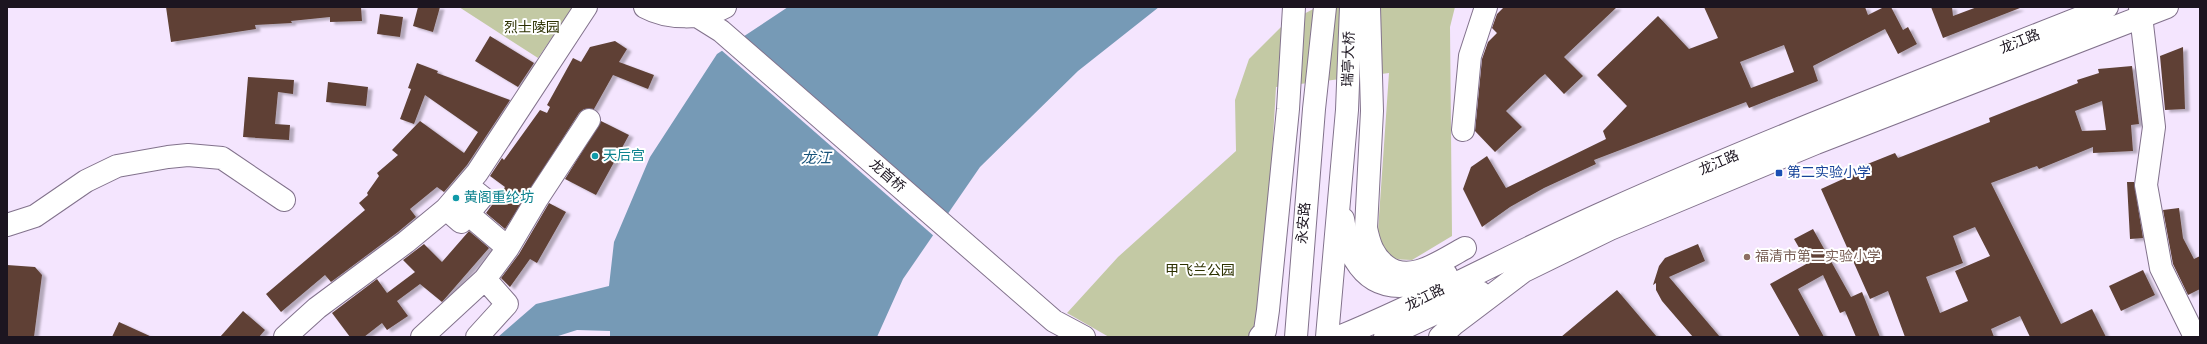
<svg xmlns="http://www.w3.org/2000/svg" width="2207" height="344" font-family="'Alegreya Sans','Noto Sans SC',sans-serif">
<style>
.green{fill:#c3c9a4}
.water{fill:#769ab6}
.pier{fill:#f4e5fe}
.building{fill:#5e4136;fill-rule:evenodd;filter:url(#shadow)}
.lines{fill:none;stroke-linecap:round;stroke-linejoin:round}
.minor-casing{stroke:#82728c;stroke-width:24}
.major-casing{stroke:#82728c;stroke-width:24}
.minor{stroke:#fff;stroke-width:22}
.major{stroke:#fff;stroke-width:22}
.culture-dot{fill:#0f9aa8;stroke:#fff;stroke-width:1.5}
.transit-dot{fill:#1a4fb4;stroke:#fff;stroke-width:1.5}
.education-dot{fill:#8d6e63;stroke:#fff;stroke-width:1.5}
.labels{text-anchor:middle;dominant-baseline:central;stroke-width:4;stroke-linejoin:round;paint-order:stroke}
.park-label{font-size:14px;fill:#2c3100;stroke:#fff}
.street-label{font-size:14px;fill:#1c1520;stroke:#fff}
.culture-label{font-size:14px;fill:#0d838f;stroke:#fff;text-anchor:start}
.transit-label{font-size:14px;fill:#164399;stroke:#fff;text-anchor:start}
.education-label{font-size:14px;fill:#785e54;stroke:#fff;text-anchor:start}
.water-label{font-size:15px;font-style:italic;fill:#18537a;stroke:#fff}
</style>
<defs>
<filter id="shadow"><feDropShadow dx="4.5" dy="2.5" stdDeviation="1" flood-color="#0004"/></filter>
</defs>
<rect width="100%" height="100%" fill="#f4e5fe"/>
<!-- green -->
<path class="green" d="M459 7H573L538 58Z
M1317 7H1455L1450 27 1452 236 1412 260 1389 259 1377 245 1389 73 1276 87 1263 309 1256 337H1109L1067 313 1118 257 1236 151 1235 100 1249 59 1283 25Z"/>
<!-- water -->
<path class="water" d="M788 7H1159L1078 71 980 167 903 279 877 337H610V331L577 330 555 337H498L536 304 609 286 614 242 650 157 717 54Z"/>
<!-- pier -->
<path class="pier" d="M738 38 946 220 935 237 720 49Z"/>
<!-- building -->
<path class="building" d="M166 7H361L362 21 330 22V17L291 21 292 23 255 25 256 29 171 42Z
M418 7H440L433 32 413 26Z
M1504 7H1617L1564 57 1583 76 1564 94 1545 74 1540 78 1506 111 1522 127 1495 152 1475 131 1482 59 1488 42 1497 33 1492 28 1497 14Z
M1704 7H1865L1868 15 1884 7H1891L1903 30 1908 27 1917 44 1898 54 1885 29 1813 66 1818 81 1749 108 1746 102 1594 160 1596 164 1544 188 1510 207 1482 227 1463 189 1471 167 1487 156 1506 188 1606 139 1603 131 1627 106 1597 75 1658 16 1689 49 1718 38ZM1784 45 1794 72 1751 88 1740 62Z
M1931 7H1952L1953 16 1977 7 2020 8 1943 38Z
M380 14 403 17 400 37 377 34Z
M490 36 534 63 518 87 475 61Z
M615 41 627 49 619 62 654 75 648 89 613 75 594 109H584L579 113 505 229 486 213 505 187 490 176 502 158 504 160 540 110 547 113 550 107 547 105 573 58 581 62 590 47Z
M2183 47 2185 109 2165 110 2160 56Z
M417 63 438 71 437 73 510 100 467 165 444 192 437 187 410 209 416 217 398 232 331 282 325 275 281 312 266 294 365 210 359 203 368 195 367 193 379 176 377 173 398 155 392 150 420 121 464 153 478 132 425 95 414 124 400 119 411 89 408 88Z
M2132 66 2139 124 2131 125 2133 151 2093 153V147L2039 169 2037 166 1991 183 2061 324 2092 309 2106 337H2030L2020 316 1991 329 1994 337H1905L1888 291 1870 299 1821 189 1867 168 1865 165 1895 153 1898 158 1990 122 1989 118 2078 83 2077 80 2099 73 2098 69ZM2102 101 2106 130 2082 131 2075 111ZM1975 227 1990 256 1955 271 1968 301 1940 313 1926 277 1963 263 1953 236Z
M248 77 294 80 293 94 278 92 275 124 290 125 289 140 243 137Z
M328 82 368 87 366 106 326 102Z
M601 121 629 135 596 195 565 179Z
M2127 182H2134L2143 238 2130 239Z
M549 203 566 212 537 263 530 259 510 287 501 278 519 254Z
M2179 208 2183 238 2194 259 2200 256V289L2188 295 2173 264 2163 210Z
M1813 229 1851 297 1862 292 1880 337H1856L1845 311 1840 313 1823 275 1798 289 1824 337H1800L1770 284 1808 263 1794 239Z
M469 231 489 248 442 302 420 284 397 301 408 316 387 330 382 323 364 337H350L332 313 377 279 387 293 415 272 403 260 424 244 442 262Z
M1698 244 1705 261 1669 277 1720 337H1693L1662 301 1656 290V283L1653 285 1659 266 1665 258Z
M7 265 35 267 42 275 34 337H7Z
M2143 270 2155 295 2121 311 2109 286Z
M1617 290 1657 337H1561Z
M243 311 265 330 259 337H220Z
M119 322 152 337H112Z"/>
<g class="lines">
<defs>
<path id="minor" d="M645 7C667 19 703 20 725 7
M1369 7 1372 111 1366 228C1369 243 1373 256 1386 266 1410 285 1442 260 1465 248
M2140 7 2154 127 2146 185 2161 268 2195 337
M697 16 721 31 1054 321 1084 337
M1463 130 1470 56 1486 7
M446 209 461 222 482 197 467 185
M468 214 508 248
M7 225 35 216 86 181 117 166 168 157 188 155 222 158 284 200
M285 337 317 308 406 242 446 209 477 173 586 7
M422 337 485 279 508 248 537 199 589 120
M477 337 507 304 485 279
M1260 337 1265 331 1268 310 1288 109 1294 7"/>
<path id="major" d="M1343 219C1345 229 1347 242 1351 252 1372 296 1409 290 1446 274
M1296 337 1314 109 1325 7
M1327 337 1347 110 1351 7
M1339 337C1430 300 1515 252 1605 212 1770 138 1939 74 2107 7
M1385 337 1480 292
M1440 337 1454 324 1524 271 1610 229 1816 143 2167 7"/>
</defs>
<!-- minor casing -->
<use href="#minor" class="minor-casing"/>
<!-- major casing -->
<use href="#major" class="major-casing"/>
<!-- minor -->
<use href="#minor" class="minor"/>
<!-- major -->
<use href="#major" class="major"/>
</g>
<!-- markers -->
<g class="culture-dot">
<circle cx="595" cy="156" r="4"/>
<circle cx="456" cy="198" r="4"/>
</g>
<rect class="transit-dot" x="1775" y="169" width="8" height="8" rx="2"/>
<circle class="education-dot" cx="1747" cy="257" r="4"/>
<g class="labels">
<!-- park labels -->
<g class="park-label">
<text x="532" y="28">烈士陵园</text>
<text x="1200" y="271">甲飞兰公园</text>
</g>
<!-- street labels -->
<g class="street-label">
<text transform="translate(2020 42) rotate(-22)">龙江路</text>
<text transform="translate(1349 59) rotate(-88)">瑞亭大桥</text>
<text transform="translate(1719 163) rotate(-23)">龙江路</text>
<text transform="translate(887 176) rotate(41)">龙首桥</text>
<text transform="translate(1304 223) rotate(-85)">永安路</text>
<text transform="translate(1425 298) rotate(-26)">龙江路</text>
</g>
<!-- culture labels -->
<g class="culture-label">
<text x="603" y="156">天后宫</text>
<text x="464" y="198">黄阁重纶坊</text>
</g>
<!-- transit labels -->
<g class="transit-label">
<text x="1787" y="173">第二实验小学</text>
</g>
<!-- education labels -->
<g class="education-label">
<text x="1755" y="257">福清市第二实验小学</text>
</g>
<!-- water labels -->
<g class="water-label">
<text x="816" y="158">龙江</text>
</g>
</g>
<!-- border -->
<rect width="2207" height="344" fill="none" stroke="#1c1520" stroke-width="16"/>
</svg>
